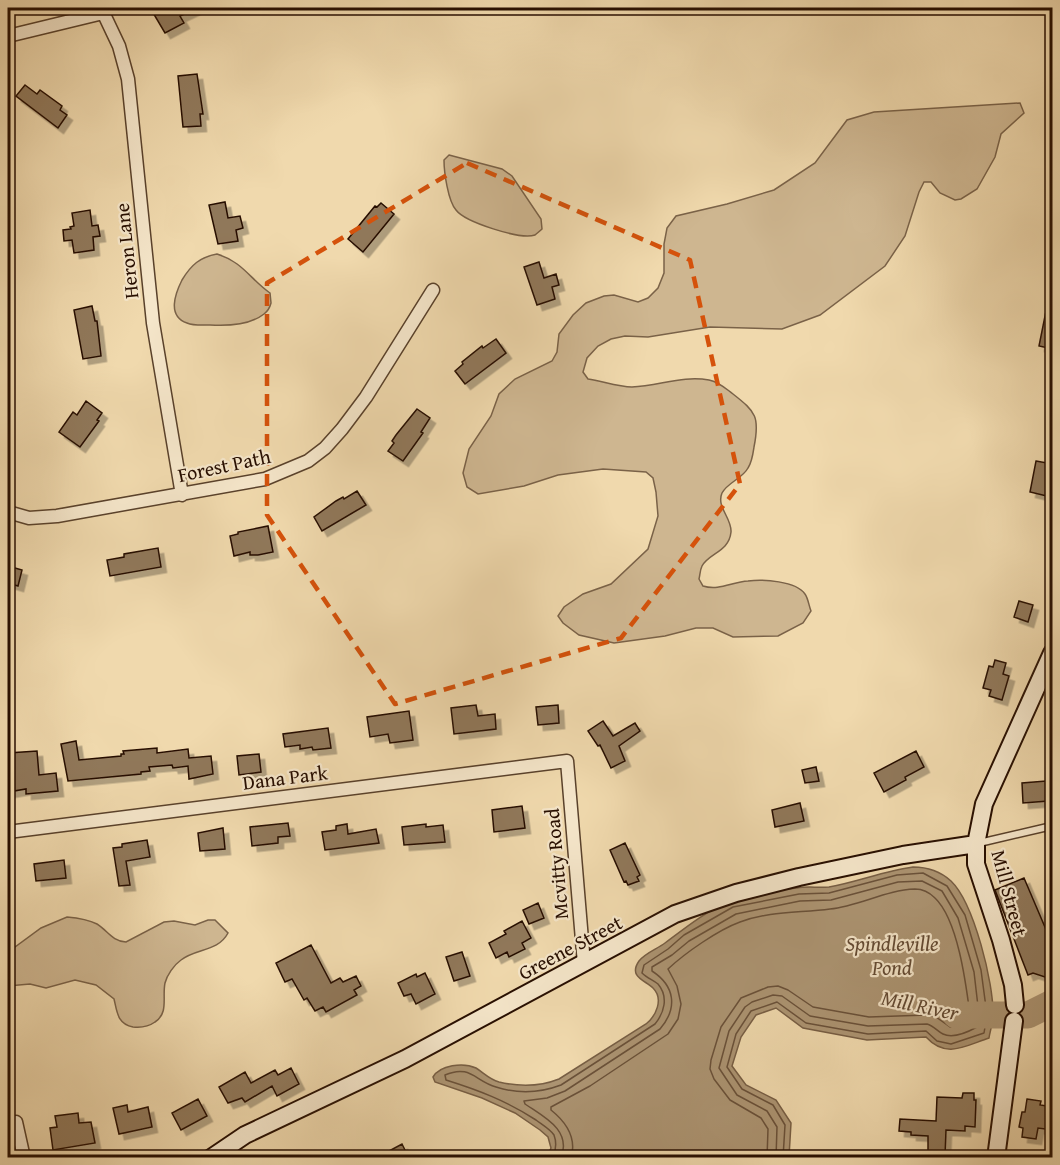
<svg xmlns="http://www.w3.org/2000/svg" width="1060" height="1165" font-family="'Gentium Book Plus',serif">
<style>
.green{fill:#ceb690;stroke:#7a6248;stroke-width:1.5}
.water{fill:#ac9472;stroke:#775e44;stroke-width:1.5}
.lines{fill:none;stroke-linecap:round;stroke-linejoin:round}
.shore{stroke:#6a5139;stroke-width:1.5}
.river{stroke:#ac9472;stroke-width:27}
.building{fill:#90785a;stroke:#270e00;stroke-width:1.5;filter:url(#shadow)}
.lane-casing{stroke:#59412b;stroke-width:9}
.street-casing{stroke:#59412b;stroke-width:15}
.secondary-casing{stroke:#270e00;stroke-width:20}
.lane{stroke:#f5e6ca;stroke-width:6}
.street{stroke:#f5e6ca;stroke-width:12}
.secondary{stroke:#f5e6ca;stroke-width:16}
.marked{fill:none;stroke:#d5520b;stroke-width:4.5;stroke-dasharray:12 8;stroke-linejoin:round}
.labels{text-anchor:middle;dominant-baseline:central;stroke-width:4.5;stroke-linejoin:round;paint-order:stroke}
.street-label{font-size:20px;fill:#270e00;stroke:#f5e6ca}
.water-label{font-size:21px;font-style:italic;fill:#634a33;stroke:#f5e6ca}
</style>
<defs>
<filter id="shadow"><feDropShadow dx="5.5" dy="5.5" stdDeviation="0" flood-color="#0004"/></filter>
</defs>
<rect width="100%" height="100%" fill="#f0d9ad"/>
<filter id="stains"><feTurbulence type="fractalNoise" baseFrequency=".00333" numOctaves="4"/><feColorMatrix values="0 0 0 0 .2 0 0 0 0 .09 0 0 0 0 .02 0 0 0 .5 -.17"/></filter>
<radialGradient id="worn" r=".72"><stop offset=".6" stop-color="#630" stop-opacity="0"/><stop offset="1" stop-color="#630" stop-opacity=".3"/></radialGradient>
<!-- green -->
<path class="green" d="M1020 103 1024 113 1001 134 995 157 977 189 961 199 955 200 940 193 931 182H924L919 192 905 236 885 266 820 315 782 329 710 327 648 337 625 336 611 339 598 346 587 358 583 372 588 379C602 381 618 387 632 387 659 386 683 375 709 380 719 382 725 388 733 394 756 412 760 417 754 447 753 454 752 462 748 468 742 479 728 482 722 493 716 507 732 518 731 532 729 552 709 553 702 566 700 570 700 575 699 579L703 586C719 591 732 582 748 581 763 579 796 581 805 594 808 598 809 606 811 611L803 623 778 636 733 637 713 628H696L665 636 614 643 579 635 563 623 558 616 564 607 583 594 611 584 648 549 658 516 656 492 653 478 646 472 603 469 558 475 524 486 478 494 467 487 463 473 469 449 491 416 499 394 515 379 552 361 557 352 559 334 573 315 586 303 604 296 614 295 638 302 648 298 658 288 664 273V244L667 228 676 216 727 204 774 190 815 163 847 120 874 112Z
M449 155 502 169 512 176 541 219 542 229C541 230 535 235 535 235 520 240 465 222 456 210 448 201 444 172 444 160Z
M217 254C243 262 250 279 270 293L271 303C270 307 268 311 264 314 250 325 227 326 210 325 204 325 194 326 187 323 167 316 175 294 182 280 191 265 200 257 217 254Z
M67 917C78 918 87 919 97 924 108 931 112 941 126 942L164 922 174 921 195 925 208 920H215L228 933C218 952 196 948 181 960 174 965 167 975 165 983 162 997 169 1013 155 1022 148 1027 142 1028 133 1027 117 1024 117 1011 114 999L96 985 75 980 46 988 30 984 8 986V955L11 950 41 928Z"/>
<!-- water -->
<path class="water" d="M913 867C927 867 940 871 951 881 974 903 994 984 993 1015 993 1023 990 1031 989 1038 965 1046 946 1059 926 1037L867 1040 803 1028 776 1008 756 1015 741 1037 732 1066 746 1085 776 1100 791 1123 789 1157H547L551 1148 548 1137 540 1130 515 1113 482 1098 435 1082 433 1077C440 1065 463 1062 476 1068 484 1073 489 1079 499 1082 520 1087 539 1087 559 1079L646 1024C656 1016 664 999 653 988 645 980 628 977 639 961 645 953 657 949 665 943 685 928 706 911 730 901 750 893 775 890 797 888 807 886 818 888 829 887 857 882 884 871 913 867Z"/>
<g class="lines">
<!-- shore -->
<path class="shore" d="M553 1158C556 1150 557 1143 554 1135 550 1129 541 1124 536 1120 507 1101 478 1090 446 1080L445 1075C470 1064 475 1081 496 1087 518 1094 540 1093 561 1085L655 1024C664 1013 669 997 658 984 653 980 647 978 642 973L644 965 668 949 684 935 733 907 799 894 829 893 897 875 923 873 947 886 965 915 981 970 987 1015 984 1033 951 1044 937 1041 926 1031 868 1034 806 1023 777 1002 751 1011 736 1034 727 1067 742 1089 773 1105 785 1125 783 1158
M561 1158C572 1130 544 1117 525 1104L524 1101 547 1098 565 1091 660 1029C678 1008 675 986 652 971V967L672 955 689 941 736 914 800 901 831 900 898 882 922 881 942 891 958 918 974 972 979 1015 977 1027C968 1032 953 1039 943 1034 937 1031 934 1026 927 1024L868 1026 810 1016 782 996 773 995 752 1002 745 1007 729 1031 719 1068 737 1095 767 1111 777 1127 776 1158
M571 1158C577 1138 566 1122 551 1110V1107L590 1086 668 1034 678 1019 681 1004 677 986 668 969C685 953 718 930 740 922 769 911 800 913 830 909 859 906 886 890 915 889 922 889 930 893 935 898 958 920 966 984 970 1015L968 1021 950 1027 936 1017 927 1015 869 1017 813 1007 788 990 778 986 768 987 741 998 721 1027 711 1060 710 1069 714 1079 730 1100 761 1118 768 1129 767 1158"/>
<!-- river -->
<path class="river" d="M956 1015H1028L1052 1003"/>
</g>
<!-- building -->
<path class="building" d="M159 8H197L180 16 184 23 165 33 152 11Z
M197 74 203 114H200L201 126 183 127 178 76Z
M25 85 37 94 40 90 62 106 60 110 67 115 58 128 16 96Z
M225 202 228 218 240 216 243 228 236 230 238 241 218 244 209 205Z
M381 203 394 214 363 252 348 239 375 206 377 207Z
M90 210 92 226 98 225 100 236 93 237 94 250 74 253 72 240 64 241 63 230 71 229 70 227 74 226 72 213Z
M539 262 544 278 556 274 559 285 552 287 555 299 537 305 524 267Z
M92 306 95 321H97L101 356 83 359 74 310Z
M1047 306 1053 307V349L1039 346Z
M496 339 506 353 465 384 455 371 463 364 462 362 482 346 483 348Z
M86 401 102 413 97 420 99 421 80 447 59 432 73 412 77 415Z
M417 409 430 418 421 432 423 433 403 461 388 451 394 443 392 441 396 435Z
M1036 461 1053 464 1051 497 1030 492Z
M357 491 366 505 322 531 314 517 336 501 343 497 344 499Z
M268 526 273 552 258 555H250V552L234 556 230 536 238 534V532Z
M158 548 161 567 110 576 107 560 124 557V554Z
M8 566 22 570 18 586 8 583Z
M1019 601 1033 605 1028 622 1014 617Z
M995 660 1006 663 1003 674 1009 676 1002 700 989 696 991 690 983 688 989 666 993 667Z
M476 705 478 716 495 714 496 729 454 734 451 708Z
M558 705 559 723 538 725 536 707Z
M409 711 413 740 390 743 388 734 370 737 367 717Z
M603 721 613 736 635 723 640 731 619 746 625 761 611 768 600 745 598 746 588 731Z
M328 728 331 748 313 750 312 747 300 749V745L285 747 283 734Z
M76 741 79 760 121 756V754H124L123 751 157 748V753L188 749 189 758 211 756 213 774 189 779 188 766 173 768 172 765 149 767 150 771 141 772V774L68 781 61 744Z
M37 751 39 775 56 773 58 791 26 794V789L8 792V753Z
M916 751 924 767 905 777 906 780 884 792 874 773Z
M259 754 261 772 239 775 237 756Z
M816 767 819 781 805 783 802 770Z
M1046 781 1048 801 1023 803 1022 783Z
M800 803 804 821 775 827 772 810Z
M522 806 525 828 494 832 492 810Z
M288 823 290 836 278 837V843L252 846 250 827Z
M347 824 348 834 376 829 379 843 325 850 322 832 336 830V826Z
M426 824V827L443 825 445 842 404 845 402 827Z
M223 828 225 849 200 851 198 833Z
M147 840 150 857 126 861 130 885 119 886 113 848 122 847V844Z
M625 843 640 875 637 877 639 881 628 885 626 881 624 882 610 850Z
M64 860 66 878 36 881 34 864Z
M1024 878 1053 946V974L1045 977 1033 973 1028 975 995 890Z
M538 903 544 918 529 924 523 910Z
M522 921 531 938 522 943 525 949 509 957 507 952 496 958 489 943 506 934 504 931Z
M311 945 331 983 340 978 343 982 356 976 361 986 354 990 357 995 326 1012 323 1007 315 1011 307 998 304 1000 292 979 285 982 276 963Z
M462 952 470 976 454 981 446 957Z
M425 973 435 994 416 1004 411 994 404 996 398 983 416 974 417 977Z
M291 1068 299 1084 277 1096 272 1086 245 1102 242 1098 228 1103 219 1087 245 1072 251 1083 275 1070 278 1075Z
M963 1093H974V1100H976L975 1127 965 1126V1131L946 1130 945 1156 928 1155V1136L911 1135V1132L899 1131 900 1119 936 1121 937 1097 962 1098Z
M198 1099 207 1116 181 1130 172 1113Z
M1027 1099 1041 1101 1040 1105 1053 1107V1130L1038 1128 1036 1139 1022 1137 1023 1128 1019 1127 1022 1112H1025Z
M127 1105 128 1112 148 1107 152 1127 119 1134 113 1108Z
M78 1113 79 1123 91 1122 95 1143 53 1150 50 1128 57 1127 55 1116Z
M402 1144 409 1158H376Z"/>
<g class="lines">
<defs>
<path id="lane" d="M979 843 1052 826"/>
<path id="street" d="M101 8 119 46 128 79 153 323 182 495
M8 36 103 13
M8 512 29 518 57 516 265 479 308 461 325 448 342 429 366 397 433 290
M8 832 567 761 584 964
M16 1122 24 1158"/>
<path id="secondary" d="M1015 1005 1013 985 1001 940 976 864V844L984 804 1052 653
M211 1158 245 1135 405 1059 675 914 736 893 799 877 903 855 976 844
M996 1158 1014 1021"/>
</defs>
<!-- lane casing -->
<use href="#lane" class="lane-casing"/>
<!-- street casing -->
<use href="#street" class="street-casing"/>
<!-- secondary casing -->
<use href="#secondary" class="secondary-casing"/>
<!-- lane -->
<use href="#lane" class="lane"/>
<!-- street -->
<use href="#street" class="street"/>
<!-- secondary -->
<use href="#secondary" class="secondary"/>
</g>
<!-- marked area -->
<path class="marked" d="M467 163 690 260 740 484 621 638 395 704 267 515V283Z"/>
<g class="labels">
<!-- street labels -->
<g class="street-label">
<text transform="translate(126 251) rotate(-96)">Heron Lane</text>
<text transform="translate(224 465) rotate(-12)">Forest Path</text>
<text transform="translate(285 777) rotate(-7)">Dana Park</text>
<text transform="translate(556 864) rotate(-95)">Mcvitty Road</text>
<text transform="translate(1010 893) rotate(75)">Mill Street</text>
<text transform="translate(570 947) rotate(-28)">Greene Street</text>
</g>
<!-- water labels -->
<g class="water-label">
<text x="892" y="943">Spindleville<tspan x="892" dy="24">Pond</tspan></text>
<text transform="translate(920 1005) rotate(12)">Mill River</text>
</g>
</g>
<!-- margin -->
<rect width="1060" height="1165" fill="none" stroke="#f0d9ad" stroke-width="30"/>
<rect x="9" y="9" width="1042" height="1147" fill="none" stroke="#270e00" stroke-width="3"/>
<rect x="15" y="15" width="1030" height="1135" fill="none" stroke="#270e00" stroke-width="1.5"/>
<rect width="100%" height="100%" filter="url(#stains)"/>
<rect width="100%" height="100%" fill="url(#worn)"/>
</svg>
